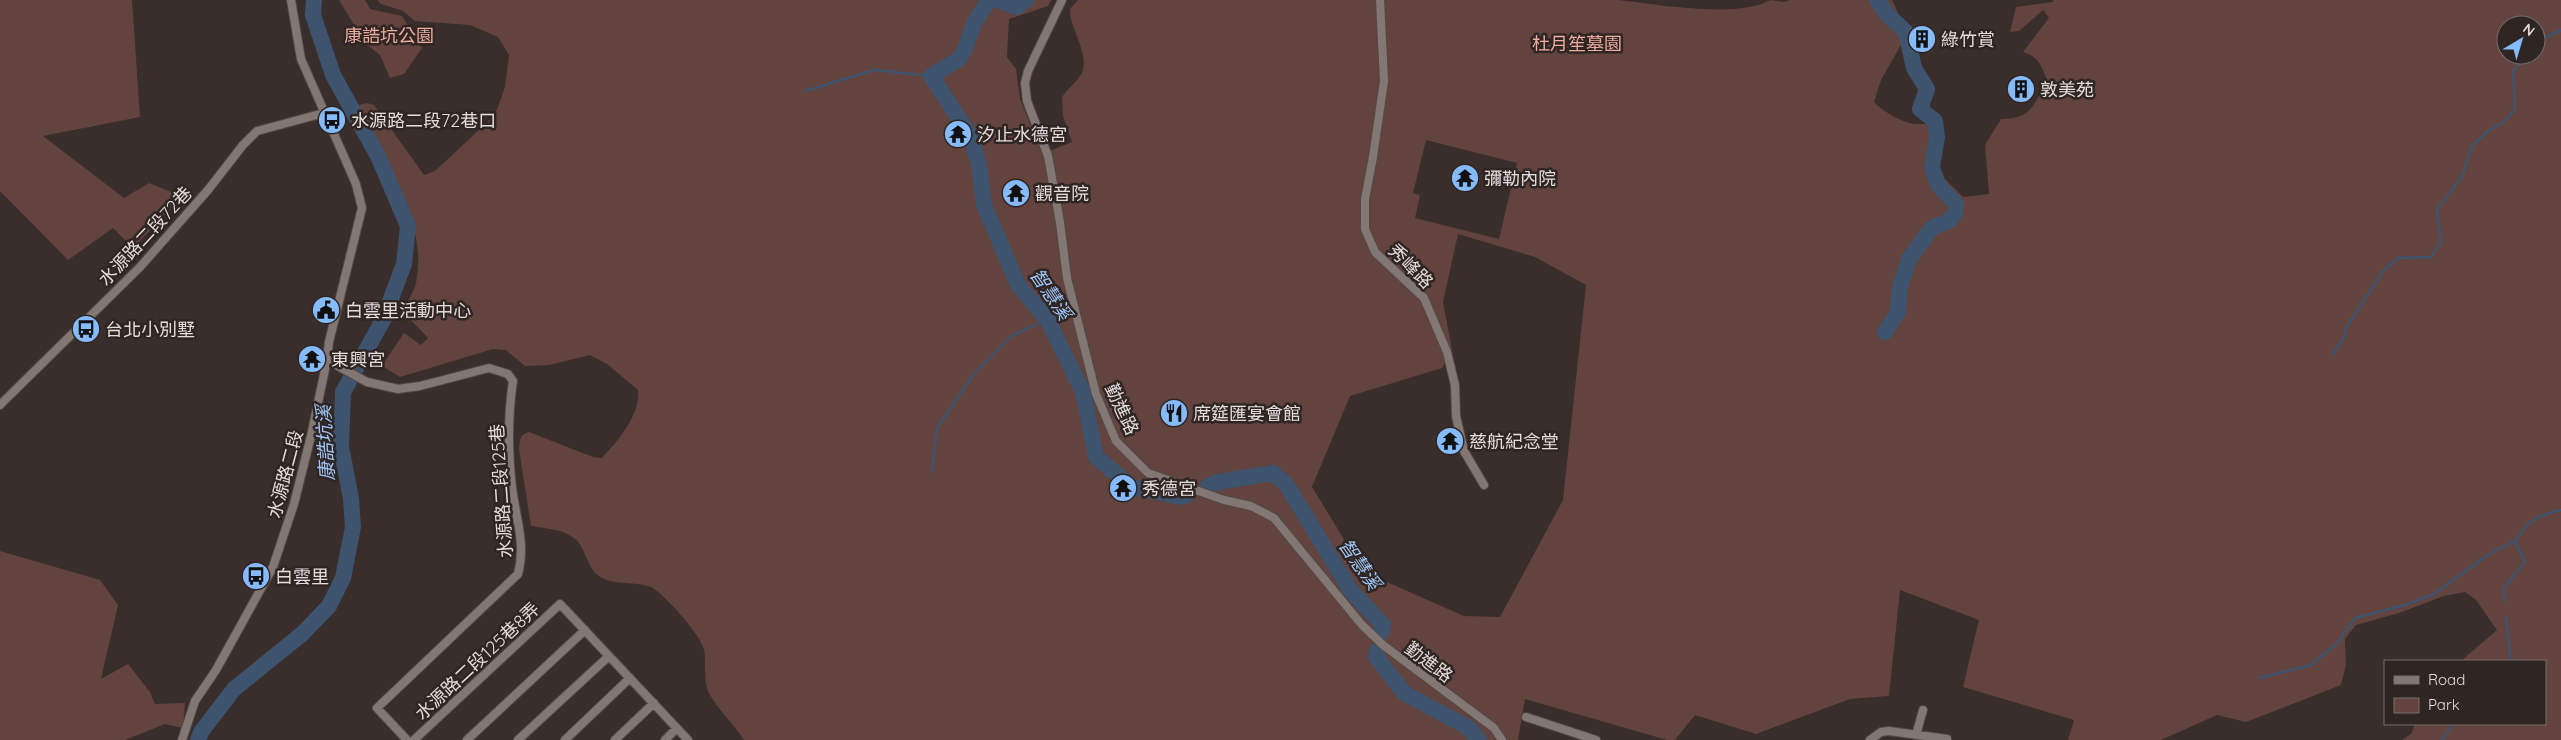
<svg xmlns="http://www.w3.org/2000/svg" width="2561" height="740" font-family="Quicksand,'Noto Sans TC',sans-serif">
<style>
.green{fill:#62433d;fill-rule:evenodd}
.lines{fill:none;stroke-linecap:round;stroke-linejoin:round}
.stream{stroke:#3d536e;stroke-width:2.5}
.river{stroke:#3d536e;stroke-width:16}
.minor-casing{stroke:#534a48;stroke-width:10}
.minor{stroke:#837774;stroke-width:8}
.labels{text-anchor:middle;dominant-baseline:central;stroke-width:5;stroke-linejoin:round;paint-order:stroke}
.park-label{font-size:18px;fill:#eeab9f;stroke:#2f2523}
.poi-label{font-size:18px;fill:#e3dcdb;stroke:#2f2523;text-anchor:start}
.street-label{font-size:18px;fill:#e3dcdb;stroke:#2f2523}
.water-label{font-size:19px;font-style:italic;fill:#9dc6f7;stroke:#2f2523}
</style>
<rect width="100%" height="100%" fill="#392e2c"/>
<!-- green -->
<path class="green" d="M0 0H132L140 117 43 136 124 198 149 183 174 193 190 188 133 248 113 228 68 260 0 191Z
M339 0H365L370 9 402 16 422 48 404 74 390 78 380 55 365 43Z
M377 0H1051L1048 6 1009 19 1007 57 1016 69 1020 99 1042 154 1072 142 1063 116 1062 97C1067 89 1075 84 1080 76 1093 58 1069 28 1070 9L1078 0H1618C1655 4 1739 19 1770 0L1784 2 1790 0H1892L1898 13 1901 45 1881 80 1874 102C1884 112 1902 123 1916 124 1925 124 1931 124 1940 126L1938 172 1963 197 1989 194 1985 145 2001 119C2032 119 2033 105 2047 81 2042 66 2039 57 2023 52L2049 18 2043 10 2019 31 2010 32 2016 7 2053 2V0H2561V740H2402L2411 734 2415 724H2545V661H2461L2497 630 2476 600 2465 592 2444 596 2399 613 2356 625 2345 639 2346 665 2341 685 2246 722 2217 715 2161 740H2068L2074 720 1963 687 1979 620 1900 590 1889 696 1850 699 1756 734 1695 715 1675 740H1667L1525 699 1518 740H744C734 724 719 711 710 695 702 681 707 664 704 650 702 636 663 593 651 587 635 581 613 586 599 576 585 566 586 544 571 536 561 529 542 528 531 526L519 449C520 440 519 435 529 432L593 457 602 458C618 441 641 414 638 390L607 364 590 355 549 365 525 366 506 350 493 349 400 377 382 366 404 333 421 345 428 338 402 311C407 302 414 292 416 283 428 225 388 165 362 116L359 105 367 103 374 105 424 175 435 171 495 115 505 87 509 55 498 37 470 25 415 21 403 11 381 4ZM2506 25H2536V55H2506ZM1426 140 1517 163 1499 239 1415 218 1420 195 1413 193ZM1458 234 1535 257 1586 285 1563 500 1500 617 1464 616 1364 572 1312 487 1350 396 1442 368 1452 350 1443 302Z
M0 551 100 580 118 605 101 679 128 664 150 692 155 704 185 703 183 728 165 724 125 740H0Z"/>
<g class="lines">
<!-- stream -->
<path class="stream" d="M2536 42 2561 30
M805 91 874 70 931 76
M2333 354 2345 336V329L2384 270 2398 258 2431 257 2441 243 2437 209 2462 177 2472 146 2488 131 2504 122 2515 109 2513 71 2526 55
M932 472 937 428 973 375 1010 337 1047 319
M2505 601 2503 589 2525 562 2515 541C2529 519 2537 516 2561 510
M2506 617 2511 661
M2259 678 2311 665 2338 642 2355 618 2405 605 2434 594 2489 554 2515 541
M2441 740 2454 724"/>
<!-- river -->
<path class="river" d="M994 0 988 1 974 23 965 49 959 59 931 76 971 137 979 165 984 205 1018 285 1047 319 1083 392 1096 457 1132 487 1181 497 1187 495
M997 0 1017 7 1026 0
M1877 0 1887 14 1906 32 1914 68 1927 89 1920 109 1935 121 1937 137 1932 167 1938 185 1956 204 1955 214 1950 220 1932 228 1909 259 1900 287 1898 312 1885 332
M1208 486 1218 482 1273 473 1286 484 1351 591 1383 625 1381 633
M1377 651 1376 657 1404 693 1469 728 1479 740
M198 740 201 732 234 689 302 634 329 606 343 578 353 527 351 499 341 446 343 392 383 320 404 264 408 226 378 156 333 75 313 15 314 0"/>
<defs>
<path id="minor" d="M1062 0 1028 71 1025 83 1027 101 1048 156 1060 222 1067 278 1096 394 1116 441 1148 473 1224 500 1251 506 1274 518 1362 625 1383 645 1494 728 1502 740
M1380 0 1384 81 1373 157 1365 199V229L1375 252 1424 298 1447 352 1455 385 1456 416 1464 451 1484 485
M327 360 367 382 398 389 420 386 489 368 508 374 513 381C508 414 508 453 512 488 516 518 526 544 518 574L377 708 407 740
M0 405 140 267 208 190 243 145 257 131 324 113
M1526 717 1596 740
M1916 735 1923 710
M182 740 195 701 216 670 273 567 294 504 311 436 327 360 329 342 362 208 356 184 301 59 291 0
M414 740 560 604 688 740
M467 740 585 630
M518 740 609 656
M565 740 630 678
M615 740 654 703
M665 740 677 728
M1870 740 1881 732 1889 731 1947 739"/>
</defs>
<!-- minor casing -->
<use href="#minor" class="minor-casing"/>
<!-- minor -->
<use href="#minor" class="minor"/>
</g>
<!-- icons -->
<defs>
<symbol id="building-disc" viewBox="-11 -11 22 22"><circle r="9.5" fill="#85bbfb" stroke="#2f2523"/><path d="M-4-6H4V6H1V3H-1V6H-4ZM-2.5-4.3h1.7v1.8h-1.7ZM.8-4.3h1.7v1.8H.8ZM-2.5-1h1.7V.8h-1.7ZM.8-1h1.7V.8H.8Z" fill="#111"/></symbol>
<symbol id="bus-disc" viewBox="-11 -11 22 22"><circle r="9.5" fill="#85bbfb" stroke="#2f2523"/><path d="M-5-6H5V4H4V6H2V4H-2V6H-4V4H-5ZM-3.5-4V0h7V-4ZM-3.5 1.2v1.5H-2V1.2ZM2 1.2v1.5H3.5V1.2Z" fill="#111"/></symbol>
<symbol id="temple-disc" viewBox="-11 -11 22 22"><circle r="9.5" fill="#85bbfb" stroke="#2f2523"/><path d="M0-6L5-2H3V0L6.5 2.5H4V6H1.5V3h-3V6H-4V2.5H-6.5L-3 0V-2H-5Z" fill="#111"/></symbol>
<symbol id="civic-disc" viewBox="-11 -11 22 22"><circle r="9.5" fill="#85bbfb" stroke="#2f2523"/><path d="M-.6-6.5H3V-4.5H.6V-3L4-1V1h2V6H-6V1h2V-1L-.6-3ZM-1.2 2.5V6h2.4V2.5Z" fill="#111"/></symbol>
<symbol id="restaurant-disc" viewBox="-11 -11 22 22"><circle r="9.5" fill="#85bbfb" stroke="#2f2523"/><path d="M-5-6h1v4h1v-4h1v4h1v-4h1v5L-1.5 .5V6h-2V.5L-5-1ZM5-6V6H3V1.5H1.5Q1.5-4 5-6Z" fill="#111"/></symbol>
</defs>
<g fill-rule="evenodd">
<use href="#building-disc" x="1906" y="23" width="32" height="32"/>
<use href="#building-disc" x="2005" y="73" width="32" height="32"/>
<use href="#bus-disc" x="316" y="104" width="32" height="32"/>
<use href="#temple-disc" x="942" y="118" width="32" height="32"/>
<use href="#temple-disc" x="1449" y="162" width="32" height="32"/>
<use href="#temple-disc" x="1000" y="177" width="32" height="32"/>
<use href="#civic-disc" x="310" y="294" width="32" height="32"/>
<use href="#bus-disc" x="70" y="313" width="32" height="32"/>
<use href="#temple-disc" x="296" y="343" width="32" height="32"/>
<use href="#restaurant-disc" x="1158" y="397" width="32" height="32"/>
<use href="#temple-disc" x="1434" y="425" width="32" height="32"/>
<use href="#temple-disc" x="1107" y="472" width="32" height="32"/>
<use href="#bus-disc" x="240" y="560" width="32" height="32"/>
</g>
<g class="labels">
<!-- park labels -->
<g class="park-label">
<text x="389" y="35">康誥坑公園</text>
<text x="1577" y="43">杜月笙墓園</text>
</g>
<!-- poi labels -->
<g class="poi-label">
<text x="1941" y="39">綠竹賞</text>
<text x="2040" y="89">敦美苑</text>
<text x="351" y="120">水源路二段72巷口</text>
<text x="977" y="134">汐止水德宮</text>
<text x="1484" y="178">彌勒內院</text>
<text x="1035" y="193">觀音院</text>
<text x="345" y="310">白雲里活動中心</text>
<text x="105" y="329">台北小別墅</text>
<text x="331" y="359">東興宮</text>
<text x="1193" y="413">席筵匯宴會館</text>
<text x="1469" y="441">慈航紀念堂</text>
<text x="1142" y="488">秀德宮</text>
<text x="275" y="576">白雲里</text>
</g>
<!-- street labels -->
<g class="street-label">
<text transform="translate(145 236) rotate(-47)">水源路二段72巷</text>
<text transform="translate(1411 266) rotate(45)">秀峰路</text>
<text transform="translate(1122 409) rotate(65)">勤進路</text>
<text transform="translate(285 474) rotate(-75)">水源路二段</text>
<text transform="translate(501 491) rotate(-94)">水源路二段125巷</text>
<text transform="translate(477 661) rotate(-43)">水源路二段125巷8弄</text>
<text transform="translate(1429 662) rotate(37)">勤進路</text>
</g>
<!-- water labels -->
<g class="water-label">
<text transform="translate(1051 294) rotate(56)">智慧溪</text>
<text transform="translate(325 443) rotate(-93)">康誥坑溪</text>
<text transform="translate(1360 564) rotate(55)">智慧溪</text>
</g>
</g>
<!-- legend -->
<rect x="2384" y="660" width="162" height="65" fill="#2f2523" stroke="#776e6d"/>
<rect x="2394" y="676" width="25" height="8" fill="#837774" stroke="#776e6d"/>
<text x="2428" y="685" font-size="15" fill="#e3dcdb">Road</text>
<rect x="2394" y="698" width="25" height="15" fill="#62433d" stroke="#776e6d"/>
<text x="2428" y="710" font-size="15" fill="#e3dcdb">Park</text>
<!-- north arrow -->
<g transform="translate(2521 40) rotate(38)"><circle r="24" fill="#2f2523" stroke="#776e6d"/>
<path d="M0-4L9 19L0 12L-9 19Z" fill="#85bbfb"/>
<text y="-8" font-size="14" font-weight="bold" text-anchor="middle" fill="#e3dcdb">N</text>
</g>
</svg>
